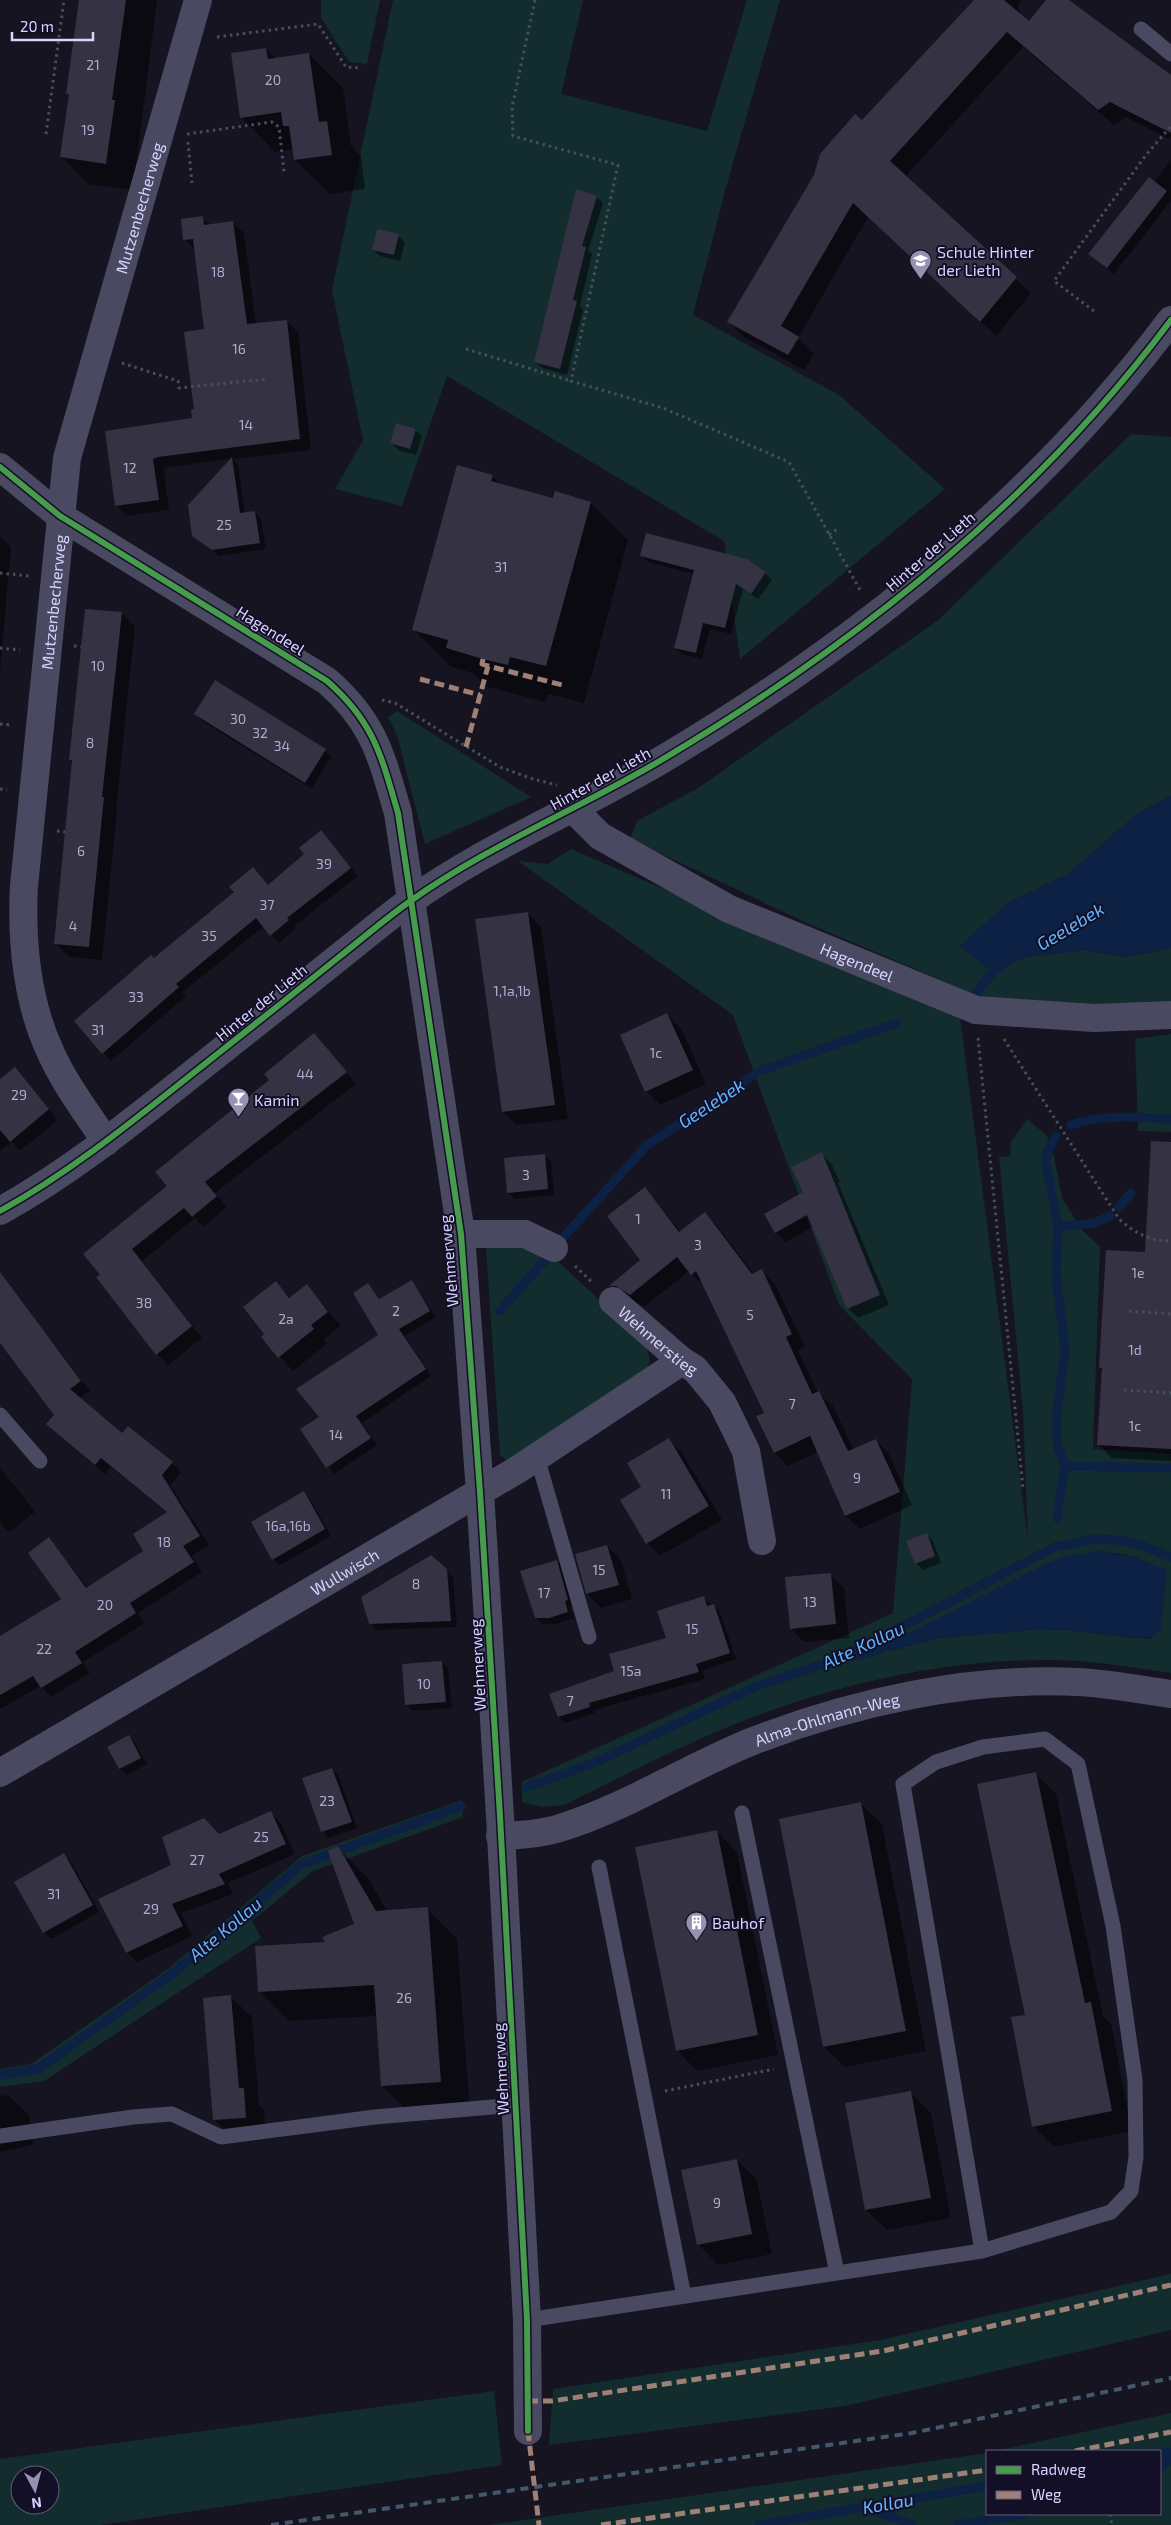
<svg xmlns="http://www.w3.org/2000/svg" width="1171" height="2525" font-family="'Exo 2',sans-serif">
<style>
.green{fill:#132c2d;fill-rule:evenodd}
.water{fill:#0d2144}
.shadow{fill:#0007}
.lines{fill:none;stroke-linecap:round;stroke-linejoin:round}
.stream{stroke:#0d2144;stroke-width:9}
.building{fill:#343243}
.path{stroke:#44505f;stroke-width:3;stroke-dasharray:2.5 4;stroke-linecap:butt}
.lane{stroke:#4a4962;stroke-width:15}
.street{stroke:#4a4962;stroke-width:28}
.rail{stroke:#43596b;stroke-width:4;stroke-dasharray:8 6;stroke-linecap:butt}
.quiet{stroke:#9e8076;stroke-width:5;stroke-dasharray:10 5;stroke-linecap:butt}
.cycleway-casing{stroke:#130f26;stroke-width:9}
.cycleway{stroke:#469c4c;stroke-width:6}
.labels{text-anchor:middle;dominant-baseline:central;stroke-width:4;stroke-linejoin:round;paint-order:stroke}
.number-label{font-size:14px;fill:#b0acd0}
.street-label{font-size:16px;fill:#d9d4ff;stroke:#130f26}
.poi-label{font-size:16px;fill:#d9d4ff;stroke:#130f26;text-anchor:start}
.water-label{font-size:18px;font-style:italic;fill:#62b6ff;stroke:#130f26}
</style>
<rect width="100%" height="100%" fill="#161421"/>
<!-- green -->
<path class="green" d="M321 0H380L367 64 349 62 321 18Z
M393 0H583L561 94 707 131 747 0H780L725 191 693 315 839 395 945 489 740 659 724 541 447 376 402 506 335 489 363 440 332 290Z
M1131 434 1171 437V796L1138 813 1068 874 1006 904 993 972 1026 957 1085 950 1125 957 1171 948V1002L1110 1011 978 996 807 923 630 839 637 821 698 788 937 621Z
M397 711 531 797 425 844 397 735 388 717Z
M571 849 960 1017 1028 1540 1023 1412 999 1157 1010 1156 1011 1142 1027 1119 1047 1136 1054 1157 1062 1198 1082 1230 1100 1247 1093 1449 1171 1454V1673C1134 1668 1096 1661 1058 1660 952 1658 844 1682 745 1720 683 1744 624 1776 564 1805L542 1807 522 1802V1782L893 1613 912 1379 839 1305 733 1015 518 861 548 864ZM1116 1553 1134 1557 1167 1571 1151 1638 1144 1639 1069 1630 1040 1629 939 1638 890 1651 882 1649Z
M1171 1034V1132L1138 1131 1135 1039Z
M526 1244 554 1258 646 1343 650 1361 644 1376 515 1459 506 1460 500 1455 486 1248 492 1245Z
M462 1800 463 1817 313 1871 252 1921 261 1938 44 2081 0 2087V2069L31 2064 169 1968 302 1856Z
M1171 2274V2330L845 2406 549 2445 553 2389 880 2340Z
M494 2391 502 2465 101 2525H0V2459ZM20 2475H50V2505H20Z
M1171 2413V2525H489L987 2453V2514H1160V2451H995Z"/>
<!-- water -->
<path class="water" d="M1171 796V948L1125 957 1085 950 1026 957 993 972 959 947 1006 904 1068 874 1138 813Z
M1100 1551 1134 1557 1167 1571 1161 1628 1156 1635 1144 1639 1069 1630 1040 1629 939 1638 890 1651 882 1649 884 1645 1046 1564 1065 1556Z"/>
<!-- shadow -->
<path class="shadow" d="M80 0H157L133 190 88 184 62 157 70 96 67 93Z
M975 0H1021L1018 8 1023 17 1029 23 1048 0H1067L1171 76V136L1169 139 1126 117 1114 125 1023 47 905 177 1031 293 996 336 868 217 798 338 814 354 804 370 744 337 729 322 862 122Z
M266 49 276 59 309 54 343 88 351 146 361 156 365 189 330 194 295 160 294 149 275 152 241 117Z
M1171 159V201L1114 274 1097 260Z
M596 197 603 203 588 251 592 254 580 306 583 309 567 375 542 368 536 362Z
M202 218 210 225 233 223 244 233 256 325 287 321 298 332 311 450 233 459 238 465 245 514 255 512 261 519 266 549 219 556 194 535 231 459 169 467 164 470 169 510 127 516 116 505 106 432 193 420 206 330 195 250 185 239Z
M398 236 405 242 400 261 380 256 373 250Z
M415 430 422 436 416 455 398 450 392 443Z
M493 476 501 485 554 499 591 503 628 540 584 703 548 694 545 702 485 686 473 673 451 667 413 629Z
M0 536 11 547 0 672Z
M642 556 765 573 772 580 758 599 743 589 731 634 710 629 702 659 682 654 675 648 694 574 648 562Z
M122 613 135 627 116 810 117 812 102 960 69 957 55 943 73 762 70 759Z
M196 714 325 750 331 757 312 789 202 721Z
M321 832 358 876 294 926 296 928 279 943 264 926 183 992 186 996 111 1061 76 1022 236 892 253 868 269 886 306 854Z
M528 913 541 927 568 1119 517 1125 503 1112Z
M667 1015 681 1028 706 1084 660 1105 646 1091Z
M314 1034 356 1084 215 1193 227 1207 203 1227 195 1218 142 1261 202 1338 168 1365 157 1354 102 1275 168 1187Z
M15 1069 58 1120 20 1151 12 1142 0 1151V1081Z
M1171 1144V1461L1112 1458 1099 1445 1103 1371 1100 1368 1146 1254Z
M821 1154 831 1163 840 1182 838 1183 889 1305 858 1318 848 1308 814 1226 786 1242 776 1233 766 1215 805 1193Z
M545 1155 551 1162 554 1195 515 1199 508 1192Z
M645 1188 681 1232 704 1213 718 1227 754 1274 762 1271 775 1284 805 1347 798 1351 818 1393 833 1406 854 1450 876 1440 889 1454 912 1505 860 1529 846 1516 818 1452 788 1466 775 1453 766 1413 706 1288 689 1271 644 1307 631 1299H623L611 1286 642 1260Z
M5 1281 90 1391 79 1398 122 1434 172 1463 181 1472 170 1485 209 1545 192 1556 202 1572 138 1613 145 1623 83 1662 90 1673 51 1697 41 1686 0 1709V1638L62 1599 49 1538 88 1588 145 1552 168 1513 111 1467 105 1474 47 1424 55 1415 0 1341V1285Z
M411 1281 436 1317 405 1336 431 1376 362 1423 377 1445 334 1474 302 1430 321 1417 380 1335 368 1285 380 1300Z
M276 1283 291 1298 307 1286 341 1326 324 1339 327 1344 293 1371 262 1337 266 1334Z
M669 1440 682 1453 722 1520 660 1556 647 1543 643 1487Z
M0 1467 35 1512 9 1532 0 1523Z
M304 1493 310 1499 331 1536 280 1565 273 1559Z
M927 1535 933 1541 941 1563 923 1570 916 1563Z
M607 1546 621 1560 632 1599 601 1608 588 1594 576 1555Z
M557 1561 563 1567 574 1606 570 1607 574 1618 556 1624H542L536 1618Z
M446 1570 453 1577 457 1627 377 1630 370 1623Z
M830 1574 844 1588 849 1638 804 1642 791 1628Z
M704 1597 711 1606 714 1605 720 1612 736 1659 702 1671 705 1679 594 1710 595 1713 565 1723 559 1717 616 1672 667 1639Z
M442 1662 448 1668 452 1708 413 1711 406 1705Z
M129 1737 135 1743 147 1764 127 1775 120 1769 109 1748Z
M332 1769 339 1776 357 1828 329 1838 323 1832 304 1779Z
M1036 1774 1056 1794 1103 2016 1111 2024 1132 2131 1054 2147 1033 2126 1026 2016Z
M861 1804 882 1824 926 2051 845 2067 824 2047Z
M271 1813 280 1822 295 1854 228 1883 233 1894 181 1913 192 1936 137 1962 127 1952 173 1866 219 1835Z
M717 1832 737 1852 778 2055 697 2071 677 2050Z
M338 1848 368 1878 387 1911 427 1909 457 1939 470 2112 412 2116 382 2086 377 2016 289 2021 259 1991 355 1925Z
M64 1855 71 1862 99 1912 51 1939 44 1933 16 1883Z
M231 1997 252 2017 259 2105 264 2110 266 2138 235 2140 215 2120Z
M910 2092 931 2113 951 2218 887 2230 866 2210Z
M8 2095 29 2115 33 2145 0 2152V2096Z
M737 2160 757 2180 772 2254 718 2265 698 2244Z"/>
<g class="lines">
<!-- stream -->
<path class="stream" d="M975 994 993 972 1001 967
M1071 1125C1101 1114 1139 1117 1171 1119
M1056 1136 1047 1153 1046 1164 1058 1227 1056 1274 1065 1350 1056 1422 1058 1448 1065 1466 1057 1518
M1119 1207 1131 1193
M1058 1227 1094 1223 1110 1216
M561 1240 647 1145 760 1071 897 1023
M500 1311 544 1261
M1065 1466 1171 1468
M851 1657 882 1649
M527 1787 594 1763 757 1686 839 1659 1055 1547 1095 1539 1117 1540 1138 1544 1171 1557
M0 2075 38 2069 172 1974 302 1864 462 1806
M1160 2454 1171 2452
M1160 2467 1171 2459
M868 2508 912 2525
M759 2525 987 2486
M958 2525 1025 2514"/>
</g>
<!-- building -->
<path class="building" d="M79 0H126L112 100H115L106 164 60 157 69 94H66Z
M974 0H1004L1029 21 1046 0H1069L1171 75V133L1110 102 1098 110 1007 32 890 161 1017 277 980 322 853 203 781 326 799 337 788 355 727 322 814 175 820 154 855 114 862 120Z
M266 48 268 59 309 53 319 122 327 121 332 155 294 160 289 126H283L281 112 240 118 231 53Z
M1149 177 1167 191 1107 268 1088 254Z
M576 189 597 196 582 246 586 247 573 300 577 301 560 369 534 362Z
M203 216 204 225 233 221 247 324 287 320 300 439 158 457 153 459 159 500 115 506 105 431 192 418 191 410 194 409 184 332 204 329 193 239 183 240 181 219Z
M377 229 399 234 394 255 372 250Z
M396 423 416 429 410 449 390 443Z
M232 457 240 513 255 511 260 543 212 550 192 536 188 505Z
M457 465 493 475 491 481 553 498 555 491 591 502 546 666 510 657 508 665 483 659 446 648 448 640 412 630Z
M646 533 747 559 766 572 751 594 736 584 725 628 703 623 696 653 674 648 694 570 640 556Z
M85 609 122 612 102 797H104L89 947 54 944 72 760H69Z
M215 680 326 749 305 783 194 714Z
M321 830 351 868 287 918 289 920 270 936 256 918 176 984 179 987 102 1054 74 1021 151 955 154 958 234 892 229 887 253 867 268 885 304 854 299 848Z
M528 912 555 1105 502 1112 475 919Z
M667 1013 693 1070 645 1092 620 1035Z
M314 1033 347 1072 205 1182 217 1196 192 1217 184 1208 132 1249 192 1326 156 1355 96 1277 100 1275 83 1254 167 1186 155 1172 269 1080 264 1074Z
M15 1067 49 1109 10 1142 0 1130V1079Z
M1151 1141 1171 1142V1449L1097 1445 1102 1368H1099L1106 1250 1145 1252Z
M822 1152 880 1295 847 1309 807 1215 775 1233 764 1214 803 1192 791 1167Z
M545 1154 548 1189 507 1193 504 1158Z
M645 1187 679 1232 705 1212 752 1274 762 1269 792 1334 786 1337 812 1394 819 1391 848 1451 876 1439 900 1492 845 1516 810 1436 774 1453 756 1416 764 1413 696 1271 691 1275 677 1257 630 1295 616 1286H609L640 1260 607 1216Z
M0 1272 81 1381 70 1389 122 1433 128 1426 173 1462 162 1475 200 1536 183 1546 194 1562 130 1603 136 1613 75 1652 82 1663 41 1688 33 1676 0 1695V1636L61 1599 28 1553 49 1537 86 1588 143 1551 133 1534 167 1512 101 1458 95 1465 46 1424 54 1415 0 1343Z
M412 1280 430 1311 399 1329 426 1369 356 1416 371 1438 326 1468 300 1429 319 1417 296 1389 378 1335 353 1293 368 1283 379 1299Z
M276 1281 289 1298 307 1284 328 1312 311 1325 314 1329 278 1358 261 1337 264 1334 243 1307Z
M669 1438 709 1506 646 1544 620 1500 641 1487 627 1463Z
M304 1491 325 1529 272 1560 251 1522Z
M927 1533 935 1556 915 1564 906 1541Z
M607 1545 619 1585 586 1594 575 1554Z
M431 1555 447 1569 451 1621 369 1624 361 1597Z
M557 1560 568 1600 565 1601 568 1612 549 1618H535L520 1571Z
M831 1573 836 1624 790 1629 785 1577Z
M704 1596 707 1606 714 1604 730 1653 696 1664 699 1672 589 1703 590 1707 558 1717 549 1694 614 1671 609 1654 666 1638 657 1611Z
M442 1661 446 1702 405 1705 402 1664Z
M129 1735 141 1758 119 1769 107 1747Z
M332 1768 352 1822 321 1832 302 1778Z
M1036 1772 1085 2003 1091 2002 1112 2111 1032 2127 1011 2017 1025 2015 977 1784Z
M861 1802 906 2031 823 2047 779 1819Z
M271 1811 286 1844 219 1874 225 1884 172 1904 183 1926 126 1953 98 1899 171 1865 162 1837 204 1818 219 1834Z
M717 1830 758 2035 676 2051 635 1847Z
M338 1846 376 1911 428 1907 441 2082 381 2086 374 1985 258 1992 255 1946 325 1942 322 1937 354 1924 328 1851Z
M64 1853 93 1905 43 1933 14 1882Z
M231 1995 239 2088H244L246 2118 213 2120 203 1998Z
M911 2091 931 2198 865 2210 845 2103Z
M737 2159 752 2234 697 2245 681 2170Z"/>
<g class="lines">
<!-- path -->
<path class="path" d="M535 0 512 107 513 136 618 165 571 381 663 408 789 462 860 590
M217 37 318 24 346 67 362 68
M46 134 64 0
M187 134 272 122 279 127 284 172
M188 142 192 183
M1094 311 1054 281 1146 155 1171 126
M466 349 571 381
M122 363 178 381 179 388 267 379
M829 535 839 528
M0 573 29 576
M74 646 81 647
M0 648 20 650
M382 700 395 703 500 767 533 779 557 785
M0 724 13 725
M0 789 7 790
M57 831 65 832
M978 1038 1023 1488
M1004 1039 1119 1219C1135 1233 1149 1241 1171 1241
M575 1266 594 1284
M1129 1311 1171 1314
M1124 1390 1171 1393
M665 2091 774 2069
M1097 2447 1098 2451
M1110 2514 1112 2525"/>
<!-- lane -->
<path class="lane" d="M1141 29 1171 54
M0 1415 40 1461
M537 1457 589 1637
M742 1813 837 2273
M599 1867 684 2296
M0 2136 133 2117 172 2114 221 2137 375 2117 516 2105
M527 2320 982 2251 903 1784 936 1762 983 1747 1045 1739 1078 1764 1113 1926 1135 2080 1136 2157 1131 2191 1111 2212 982 2251"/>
<!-- street -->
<g class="street">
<path d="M0 467 60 516 327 681C374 722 381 755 398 813L461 1234 480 1492 500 1816 527 2320 528 2431"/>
<path id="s1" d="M573 809 600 836 729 909 976 1010 1094 1018 1171 1015"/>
<path id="s2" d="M106 1142C87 1113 64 1083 50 1051 27 1002 21 940 24 886L67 458 198 0"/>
<path d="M0 1211C65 1175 123 1129 182 1082 234 1041 287 999 339 957 362 939 385 919 409 902 490 844 584 807 668 756 859 642 1037 499 1171 320"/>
<path d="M461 1234H525L554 1248"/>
<path id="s3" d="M613 1301 682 1361 695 1369 722 1402 746 1451 762 1541"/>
<path id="s4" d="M0 1773 517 1470 682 1361"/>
<path id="s5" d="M500 1836C520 1835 541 1834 560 1828 626 1808 688 1767 753 1741 854 1702 968 1677 1077 1682 1108 1683 1140 1690 1171 1694"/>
</g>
<!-- rail -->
<path class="rail" d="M271 2525 912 2433 1171 2378"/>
<!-- quiet -->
<path class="quiet" d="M483 659 482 664 488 666
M420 679 480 695
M466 747 488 666 562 685
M528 2401H552L883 2351 1171 2285
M528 2431 539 2525
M1075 2451 1171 2432
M601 2525 987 2470"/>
<defs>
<path id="cycleway" d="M0 467 60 516 327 681C374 722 381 755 398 813L461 1234 480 1492 500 1816 527 2320 528 2431
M0 1211C65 1175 123 1129 182 1082 234 1041 287 999 339 957 362 939 385 919 409 902 490 844 584 807 668 756 859 642 1037 499 1171 320"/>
</defs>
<!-- cycleway casing -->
<use href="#cycleway" class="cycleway-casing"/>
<!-- cycleway -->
<use href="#cycleway" class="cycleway"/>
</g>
<!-- icons -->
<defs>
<symbol id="school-pin" viewBox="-11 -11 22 30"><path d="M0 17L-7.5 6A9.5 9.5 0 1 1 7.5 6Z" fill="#9591b1" stroke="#130f26"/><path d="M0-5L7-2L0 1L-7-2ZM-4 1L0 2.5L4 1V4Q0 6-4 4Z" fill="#fff"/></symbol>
<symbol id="bar-pin" viewBox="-11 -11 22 30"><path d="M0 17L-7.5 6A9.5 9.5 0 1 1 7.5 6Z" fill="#9591b1" stroke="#130f26"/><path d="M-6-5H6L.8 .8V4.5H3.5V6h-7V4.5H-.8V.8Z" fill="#fff"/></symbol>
<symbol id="building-pin" viewBox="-11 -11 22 30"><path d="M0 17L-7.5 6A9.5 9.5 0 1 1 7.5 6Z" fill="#9591b1" stroke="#130f26"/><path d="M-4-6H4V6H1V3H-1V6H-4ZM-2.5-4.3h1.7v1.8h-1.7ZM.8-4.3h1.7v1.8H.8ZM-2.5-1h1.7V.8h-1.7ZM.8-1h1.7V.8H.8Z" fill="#fff"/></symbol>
</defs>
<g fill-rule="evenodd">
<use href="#school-pin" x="908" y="248" width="25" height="34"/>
<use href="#bar-pin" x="226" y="1086" width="25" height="34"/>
<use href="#building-pin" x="684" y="1910" width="25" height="34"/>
</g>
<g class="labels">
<!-- number labels -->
<g class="number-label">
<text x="93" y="64">21</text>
<text x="273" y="79">20</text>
<text x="88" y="129">19</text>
<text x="218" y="271">18</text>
<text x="239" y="348">16</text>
<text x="246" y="424">14</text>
<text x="130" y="467">12</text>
<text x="224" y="524">25</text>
<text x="501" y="566">31</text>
<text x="98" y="665">10</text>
<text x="238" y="718">30</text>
<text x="260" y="732">32</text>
<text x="90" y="742">8</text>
<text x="282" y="745">34</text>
<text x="81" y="850">6</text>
<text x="324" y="863">39</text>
<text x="267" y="904">37</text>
<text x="73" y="925">4</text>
<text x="209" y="935">35</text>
<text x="512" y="990">1,1a,1b</text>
<text x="136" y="996">33</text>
<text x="98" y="1029">31</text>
<text x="656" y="1052">1c</text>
<text x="305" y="1073">44</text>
<text x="19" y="1094">29</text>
<text x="526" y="1174">3</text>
<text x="638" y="1218">1</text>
<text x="698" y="1244">3</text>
<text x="1138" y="1272">1e</text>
<text x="144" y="1302">38</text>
<text x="396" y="1310">2</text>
<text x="750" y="1314">5</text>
<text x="286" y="1318">2a</text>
<text x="1135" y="1349">1d</text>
<text x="792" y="1403">7</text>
<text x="1135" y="1425">1c</text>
<text x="336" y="1434">14</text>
<text x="857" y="1477">9</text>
<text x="666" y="1493">11</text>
<text x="288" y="1525">16a,16b</text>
<text x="164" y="1541">18</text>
<text x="599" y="1569">15</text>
<text x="416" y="1583">8</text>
<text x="544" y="1592">17</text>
<text x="810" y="1601">13</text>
<text x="105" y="1604">20</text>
<text x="692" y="1628">15</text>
<text x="44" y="1648">22</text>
<text x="631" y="1670">15a</text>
<text x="424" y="1683">10</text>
<text x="570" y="1700">7</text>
<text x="327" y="1800">23</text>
<text x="261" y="1836">25</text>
<text x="197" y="1859">27</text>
<text x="54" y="1893">31</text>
<text x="151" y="1908">29</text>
<text x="404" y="1997">26</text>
<text x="717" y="2202">9</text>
</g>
<!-- street labels -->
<g class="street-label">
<text stroke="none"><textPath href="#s2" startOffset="966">Mutzenbecherweg</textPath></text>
<text transform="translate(930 551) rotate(-41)">Hinter der Lieth</text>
<text stroke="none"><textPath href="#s2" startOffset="561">Mutzenbecherweg</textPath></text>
<text transform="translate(271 630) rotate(32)">Hagendeel</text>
<text transform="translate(600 778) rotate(-29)">Hinter der Lieth</text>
<text stroke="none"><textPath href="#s1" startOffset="325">Hagendeel</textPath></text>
<text transform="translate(261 1002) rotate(-39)">Hinter der Lieth</text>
<text transform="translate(448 1261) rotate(-95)">Wehmerweg</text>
<text stroke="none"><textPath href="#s3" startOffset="60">Wehmerstieg</textPath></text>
<text stroke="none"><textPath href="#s4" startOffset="399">Wullwisch</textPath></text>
<text transform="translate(477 1665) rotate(-93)">Wehmerweg</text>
<text stroke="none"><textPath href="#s5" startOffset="350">Alma-Ohlmann-Weg</textPath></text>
<text transform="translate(500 2069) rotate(-93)">Wehmerweg</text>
</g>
<!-- poi labels -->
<g class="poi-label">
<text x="937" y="251">Schule Hinter<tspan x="937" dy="18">der Lieth</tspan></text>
<text x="254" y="1099">Kamin</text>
<text x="712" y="1922">Bauhof</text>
</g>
<!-- water labels -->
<g class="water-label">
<text transform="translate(1070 926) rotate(-31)">Geelebek</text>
<text transform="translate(711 1103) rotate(-33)">Geelebek</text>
<text transform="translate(863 1645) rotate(-25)">Alte Kollau</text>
<text transform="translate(225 1929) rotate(-40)">Alte Kollau</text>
<text transform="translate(888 2503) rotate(-10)">Kollau</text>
</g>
</g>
<!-- legend -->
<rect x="986" y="2450" width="175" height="65" fill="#130f26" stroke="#625e7d"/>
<rect x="996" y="2466" width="25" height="8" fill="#469c4c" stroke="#625e7d"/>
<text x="1031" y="2475" font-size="15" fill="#d9d4ff">Radweg</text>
<rect x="996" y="2491" width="25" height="8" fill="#9e8076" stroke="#625e7d"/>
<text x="1031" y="2500" font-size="15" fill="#d9d4ff">Weg</text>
<!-- north arrow -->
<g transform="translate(35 2490) rotate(173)"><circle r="24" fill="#130f26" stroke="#625e7d"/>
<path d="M0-4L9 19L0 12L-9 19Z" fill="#9591b1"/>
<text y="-8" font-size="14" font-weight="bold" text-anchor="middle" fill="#d9d4ff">N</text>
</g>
<!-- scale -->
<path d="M12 32v8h81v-8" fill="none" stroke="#d9d4ff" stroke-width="2.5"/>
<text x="20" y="32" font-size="15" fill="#d9d4ff" stroke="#130f26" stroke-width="4" paint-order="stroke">20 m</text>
</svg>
